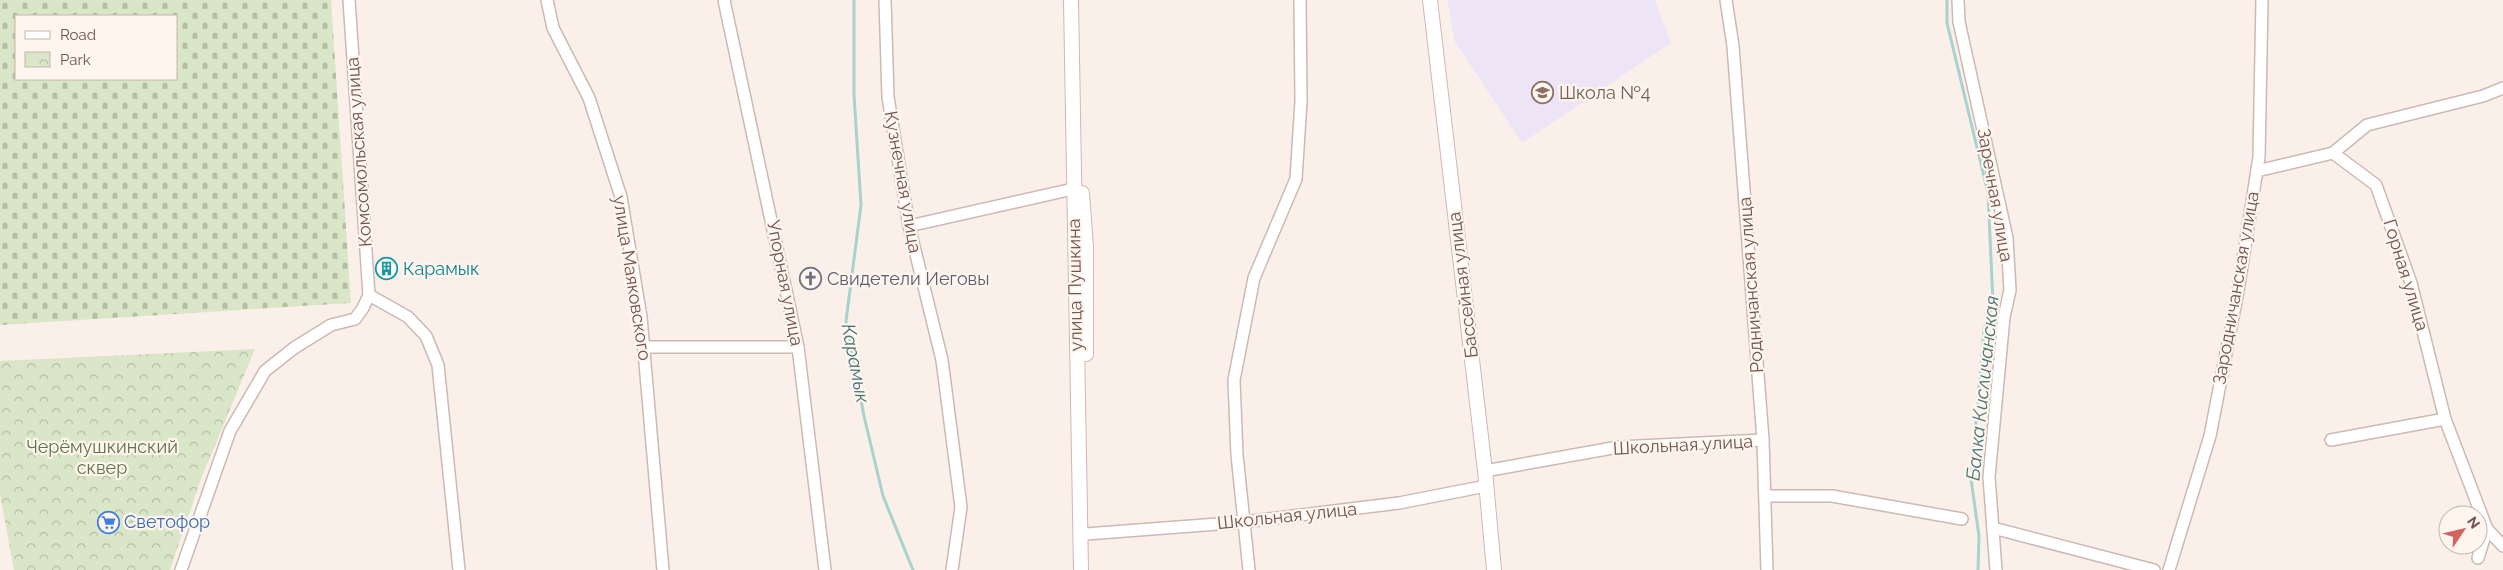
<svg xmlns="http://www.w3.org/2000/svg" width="2503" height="570" viewBox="0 0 2503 570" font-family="Raleway,sans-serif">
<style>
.education{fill:#ede5f6}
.cemetery{fill:url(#cemetery-stones);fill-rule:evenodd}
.park{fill:url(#park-crowns)}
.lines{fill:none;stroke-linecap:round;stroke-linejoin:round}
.stream{stroke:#a7d2d0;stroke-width:3}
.minor-casing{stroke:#cdb9b3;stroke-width:14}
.tertiary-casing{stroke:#cdb9b3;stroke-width:16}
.minor{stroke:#fff;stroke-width:11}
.tertiary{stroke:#fff;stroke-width:14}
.labels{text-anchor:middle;stroke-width:4.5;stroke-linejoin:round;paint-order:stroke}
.education-label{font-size:18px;fill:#785e54;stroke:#fdf5ee;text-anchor:start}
.street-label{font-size:18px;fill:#71554f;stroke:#fdf5ee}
.culture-label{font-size:18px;fill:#0d838f;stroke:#fdf5ee;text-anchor:start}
.worship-label{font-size:18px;fill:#5b616d;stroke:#fdf5ee;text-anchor:start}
.park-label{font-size:18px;fill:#5e7549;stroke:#fdf5ee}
.shop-label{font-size:18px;fill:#366cbe;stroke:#fdf5ee;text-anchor:start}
.water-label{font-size:19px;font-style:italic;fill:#457473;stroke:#fdf5ee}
</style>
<defs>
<pattern id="cemetery-stones" width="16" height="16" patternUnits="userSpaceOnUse" patternTransform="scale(1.25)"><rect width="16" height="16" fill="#dae6c8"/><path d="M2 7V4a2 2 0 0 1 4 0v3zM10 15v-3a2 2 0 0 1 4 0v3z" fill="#b5bda5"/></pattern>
<pattern id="park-crowns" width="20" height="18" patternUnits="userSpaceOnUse" patternTransform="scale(1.25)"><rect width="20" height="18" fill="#dae6c8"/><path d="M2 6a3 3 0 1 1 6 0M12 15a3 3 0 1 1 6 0" fill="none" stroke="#b5bda5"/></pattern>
</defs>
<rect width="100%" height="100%" fill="#faf0e9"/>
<polygon class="education" points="1447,0 1655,0 1671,43 1522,143 1455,42"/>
<path class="cemetery" d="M0 0H331L351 303 0 325ZM16 16H176V79H16Z"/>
<polygon class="park" points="255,349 201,479 170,570 14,570 0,495 0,361"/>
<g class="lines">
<g class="stream">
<polyline points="854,0 854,95 861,205 846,321 864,416 883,496 913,570"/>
<polyline points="1947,0 1947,23 1988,193 1993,303 1984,330 1971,479 1979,536 1978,570"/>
</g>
<defs>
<g id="minor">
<polyline points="349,0 369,295 408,317 426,336 438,365 459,570"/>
<polyline points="547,0 553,28 589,98 621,197 641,317 663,570"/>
<polyline points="724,0 798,347 825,570"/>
<polyline points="885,0 888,97 909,226 942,360 961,507 952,570"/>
<polyline points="1726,0 1733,46 1763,440 1767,570"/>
<polyline points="1958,0 1959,22 2007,238 2010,290 2004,317 1989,477 1996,570"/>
<polyline points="2333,153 2376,185 2411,283 2445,419 2487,529 2503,546"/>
<polyline points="2257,171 2333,153 2367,125 2483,96 2503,88"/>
<polyline points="909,226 1073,189 1082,193"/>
<polyline points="644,347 798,347"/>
<polyline points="2331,440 2445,419"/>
<polyline points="1485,471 1618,447 1763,440"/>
<polyline points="1765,496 1832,496 1962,519"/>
<polyline points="1993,528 2154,570"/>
<polyline points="1086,534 1244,522 1399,503 1486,486"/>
<polyline points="2478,558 2487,529"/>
<polyline points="181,570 230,431 265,371 294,348 331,325 355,319 363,308 369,295"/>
<polyline points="1249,570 1237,455 1234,380 1254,278 1296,179 1301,101 1300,0"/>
<polyline points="2169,570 2210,436 2238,291 2259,157 2262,0"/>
</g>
<g id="tertiary">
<polyline points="1071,0 1081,570"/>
<polyline points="1430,0 1485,471 1494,570"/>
<polyline points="1082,193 1086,247 1086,354"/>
</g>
</defs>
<use href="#minor" class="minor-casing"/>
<use href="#tertiary" class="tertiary-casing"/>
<use href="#minor" class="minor"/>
<use href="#tertiary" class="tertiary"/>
</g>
<defs>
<symbol id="school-ring" viewBox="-11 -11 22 22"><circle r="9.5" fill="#fdf5ee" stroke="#8d6e63" stroke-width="1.5"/><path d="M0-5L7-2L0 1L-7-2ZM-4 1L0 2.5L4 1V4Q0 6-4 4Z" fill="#8d6e63"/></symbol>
<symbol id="building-ring" viewBox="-11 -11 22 22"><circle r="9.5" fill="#fdf5ee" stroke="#0f9aa8" stroke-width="1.5"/><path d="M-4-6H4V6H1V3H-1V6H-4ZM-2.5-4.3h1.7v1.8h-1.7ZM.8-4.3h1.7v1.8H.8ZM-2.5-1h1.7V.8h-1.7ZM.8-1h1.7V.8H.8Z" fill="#0f9aa8"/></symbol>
<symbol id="church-ring" viewBox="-11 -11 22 22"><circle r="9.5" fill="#fdf5ee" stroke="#6b7280" stroke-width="1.5"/><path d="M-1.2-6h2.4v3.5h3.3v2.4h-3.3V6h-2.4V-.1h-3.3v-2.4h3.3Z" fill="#6b7280"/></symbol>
<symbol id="supermarket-ring" viewBox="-11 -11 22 22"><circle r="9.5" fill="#fdf5ee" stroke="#3f7fe0" stroke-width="1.5"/><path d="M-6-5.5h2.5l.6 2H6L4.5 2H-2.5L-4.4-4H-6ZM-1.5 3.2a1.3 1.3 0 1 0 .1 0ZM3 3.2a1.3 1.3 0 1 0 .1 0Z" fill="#3f7fe0"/></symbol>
</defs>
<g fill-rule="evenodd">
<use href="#school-ring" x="1530" y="80" width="25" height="25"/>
<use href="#building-ring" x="374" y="256" width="25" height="25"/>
<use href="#church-ring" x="798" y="266" width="25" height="25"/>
<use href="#supermarket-ring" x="96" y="510" width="25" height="25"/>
</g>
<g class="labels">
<g class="education-label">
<text x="1559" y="99">Школа №4</text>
</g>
<g class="street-label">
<text transform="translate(359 152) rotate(-94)" y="6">Комсомольская улица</text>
<text transform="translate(903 182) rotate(80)" y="6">Кузнечная улица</text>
<text transform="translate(1995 195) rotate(80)" y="6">Заречная улица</text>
<text transform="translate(2406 275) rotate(73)" y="6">Горная улица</text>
<text transform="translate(632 278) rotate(81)" y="6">улица Маяковского</text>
<text transform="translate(785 283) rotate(79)" y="6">Упорная улица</text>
<text transform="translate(1075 285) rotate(-91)" y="6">улица Пушкина</text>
<text transform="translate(1463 285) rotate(-97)" y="6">Бассейная улица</text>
<text transform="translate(1751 285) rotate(-94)" y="6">Родничанская улица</text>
<text transform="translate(2236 288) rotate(-80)" y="6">Зародничанская улица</text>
<text transform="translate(1683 445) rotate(-3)" y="6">Школьная улица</text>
<text transform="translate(1287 516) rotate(-6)" y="6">Школьная улица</text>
</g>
<g class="culture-label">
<text x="403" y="275">Карамык</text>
</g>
<g class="worship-label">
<text x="827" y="285">Свидетели Иеговы</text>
</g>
<g class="park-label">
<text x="102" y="453">Черёмушкинский<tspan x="102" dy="21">сквер</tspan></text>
</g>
<g class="shop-label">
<text x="124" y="528">Светофор</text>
</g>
<g class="water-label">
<text transform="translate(856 363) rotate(79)" y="7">Карамык</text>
<text transform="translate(1982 388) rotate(-84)" y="7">Балка Кисличанская</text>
</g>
</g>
<rect x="15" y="15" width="162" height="65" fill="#fdf5ee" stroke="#c5b5ae"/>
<rect x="25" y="31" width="25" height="8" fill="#ffffff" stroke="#c5b5ae"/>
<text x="60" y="40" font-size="15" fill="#71554f">Road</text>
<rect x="25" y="52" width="25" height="15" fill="url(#park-crowns)" stroke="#c5b5ae"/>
<text x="60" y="65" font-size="15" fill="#71554f">Park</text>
<g transform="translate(2463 530) rotate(55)"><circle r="24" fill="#fdf5ee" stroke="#c5b5ae"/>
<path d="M0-4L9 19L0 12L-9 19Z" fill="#d4625d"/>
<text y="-8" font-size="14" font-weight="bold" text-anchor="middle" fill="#71554f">N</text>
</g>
</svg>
